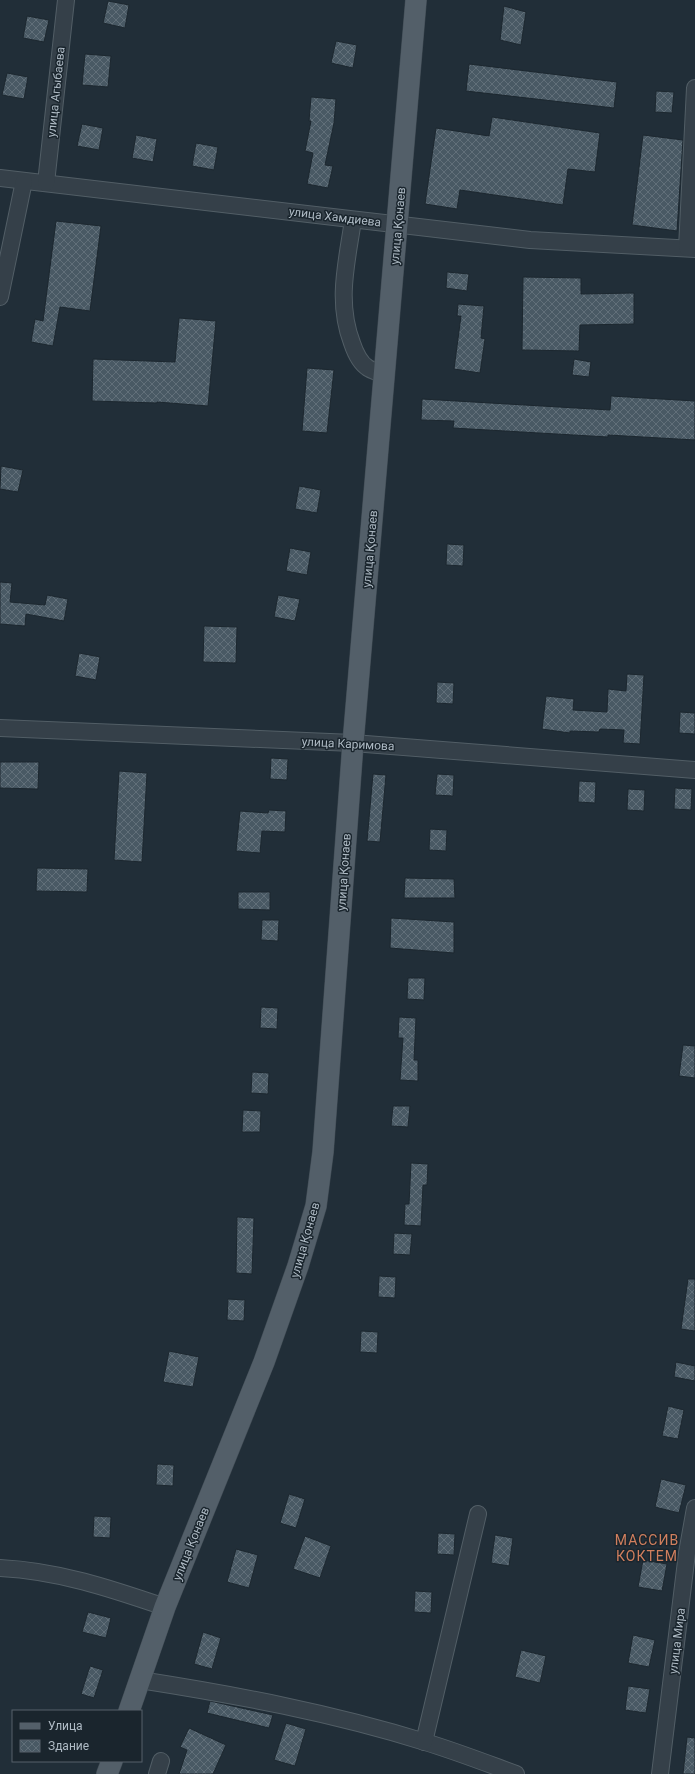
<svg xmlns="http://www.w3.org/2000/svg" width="695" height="1774" viewBox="0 0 695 1774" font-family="Roboto,sans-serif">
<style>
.building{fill:url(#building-cross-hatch);stroke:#1c272f}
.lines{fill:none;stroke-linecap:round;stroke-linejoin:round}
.minor-casing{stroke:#525e66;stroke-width:18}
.major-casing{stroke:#3e4952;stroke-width:22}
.minor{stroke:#354049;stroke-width:16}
.major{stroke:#535f69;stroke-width:21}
.labels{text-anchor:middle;stroke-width:3;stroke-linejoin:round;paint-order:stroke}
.street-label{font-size:12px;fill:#afbbc5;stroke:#1a252d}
.quarter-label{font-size:14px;letter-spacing:1px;fill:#d17f5e;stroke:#1a252d}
</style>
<defs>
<pattern id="building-cross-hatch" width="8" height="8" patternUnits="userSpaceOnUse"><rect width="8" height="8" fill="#495964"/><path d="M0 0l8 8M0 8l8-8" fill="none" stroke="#616f79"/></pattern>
</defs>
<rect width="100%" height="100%" fill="#212e38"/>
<g class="building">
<polygon points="108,1 129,5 125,28 103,23"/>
<polygon points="504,6 526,12 521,45 500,40"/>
<polygon points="27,16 49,20 44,42 23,38"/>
<polygon points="336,41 357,45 353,68 331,63"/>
<polygon points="85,54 111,56 108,87 82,85"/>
<polygon points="469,64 617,82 614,108 466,91"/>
<polygon points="7,73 28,77 24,99 2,95"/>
<polygon points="656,91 674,92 672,113 655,112"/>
<polygon points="311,97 336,99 334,123 325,165 333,166 328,188 307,184 313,153 305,151 311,121 309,121"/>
<polygon points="492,117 600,133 595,172 568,169 563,205 460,190 457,209 425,204 436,128 489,136"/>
<polygon points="82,124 103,128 99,150 77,146"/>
<polygon points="136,135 157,139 153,162 132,158"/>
<polygon points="643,135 683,140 677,231 632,225"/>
<polygon points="196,143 218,147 214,170 192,166"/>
<polygon points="56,221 101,226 90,311 60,307 53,346 31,342 35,319 43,321"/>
<polygon points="447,272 469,274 467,291 446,288"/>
<polygon points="523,277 581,278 581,294 634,293 634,324 580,325 579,351 522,350"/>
<polygon points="458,304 484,306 481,338 485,339 480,373 454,369 461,316 457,316"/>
<polygon points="179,318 216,321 208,406 157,402 157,403 92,401 93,359 175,362"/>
<polygon points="574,359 591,362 589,377 572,375"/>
<polygon points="307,368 334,370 327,433 302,431"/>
<polygon points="611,396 695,401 695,440 608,435 608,437 453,428 454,421 421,420 422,399 610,410"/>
<polygon points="1,466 23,470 18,492 0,489"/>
<polygon points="299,486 321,490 317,513 295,509"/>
<polygon points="447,544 464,545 463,566 446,565"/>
<polygon points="290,548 311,552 307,575 286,571"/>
<polygon points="0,582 12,583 10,602 45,605 47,595 68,599 64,621 26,614 25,626 0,624"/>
<polygon points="278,595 300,599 295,621 274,617"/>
<polygon points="204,626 237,627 236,663 203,662"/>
<polygon points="79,653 100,657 96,680 75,676"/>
<polygon points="627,674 644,675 640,744 623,743 624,730 600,729 599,732 570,731 570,733 542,729 546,696 574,699 573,710 607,712 608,689 626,691"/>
<polygon points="437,682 454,683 453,704 436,703"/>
<polygon points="680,712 695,713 695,734 679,733"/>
<polygon points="271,758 288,759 287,780 270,779"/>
<polygon points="0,762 39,762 38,789 0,788"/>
<polygon points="119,771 147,773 142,862 114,860"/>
<polygon points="373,774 386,775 380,842 367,841"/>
<polygon points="437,774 454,775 453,796 435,795"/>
<polygon points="579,781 596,782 595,803 578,802"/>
<polygon points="675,788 692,789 691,810 674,809"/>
<polygon points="628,789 645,790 644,811 627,810"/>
<polygon points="269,810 286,811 285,832 262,831 260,853 236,851 240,811 268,813"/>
<polygon points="430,829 447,830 446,851 429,850"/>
<polygon points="37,868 88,869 87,892 36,891"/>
<polygon points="405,878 454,879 455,898 404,898"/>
<polygon points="238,892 270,892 270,910 238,909"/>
<polygon points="391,918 454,922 454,953 390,948"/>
<polygon points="262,920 279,920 278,941 261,940"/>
<polygon points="408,978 425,978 424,1000 407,999"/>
<polygon points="261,1007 278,1008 277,1029 260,1028"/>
<polygon points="399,1017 416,1018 414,1060 418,1060 418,1081 400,1080 403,1038 398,1038"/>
<polygon points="683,1045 695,1046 695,1078 679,1076"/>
<polygon points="252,1072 269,1073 268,1094 251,1093"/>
<polygon points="393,1106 410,1106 408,1127 391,1126"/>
<polygon points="243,1110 261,1111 260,1132 242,1132"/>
<polygon points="411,1163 428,1164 427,1185 423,1185 421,1226 404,1225 405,1204 409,1204"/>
<polygon points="237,1217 254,1218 252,1274 236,1273"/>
<polygon points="394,1233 412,1234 410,1255 393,1254"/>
<polygon points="379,1276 396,1277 395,1298 378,1297"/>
<polygon points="688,1279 695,1279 695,1331 681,1329"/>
<polygon points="228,1299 245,1300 244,1321 227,1320"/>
<polygon points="361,1331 378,1332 377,1353 360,1352"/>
<polygon points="169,1351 199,1357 193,1387 163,1382"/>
<polygon points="676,1362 695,1366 695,1381 674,1377"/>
<polygon points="668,1406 684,1410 678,1439 662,1436"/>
<polygon points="157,1464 174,1465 173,1486 156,1485"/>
<polygon points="661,1479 686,1485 679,1513 655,1507"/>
<polygon points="289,1494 305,1499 296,1528 280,1523"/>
<polygon points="94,1516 111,1517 110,1538 93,1537"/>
<polygon points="438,1533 455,1534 454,1555 437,1554"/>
<polygon points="495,1535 513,1538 509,1566 491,1563"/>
<polygon points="305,1536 331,1546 320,1578 293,1569"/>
<polygon points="236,1549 258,1555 249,1588 227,1582"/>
<polygon points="643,1560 667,1564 662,1591 638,1587"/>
<polygon points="415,1591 432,1592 431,1613 414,1612"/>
<polygon points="88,1612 111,1618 106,1638 82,1632"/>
<polygon points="203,1632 221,1638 212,1669 194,1664"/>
<polygon points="633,1635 655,1640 649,1667 628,1663"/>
<polygon points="521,1650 546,1656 540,1683 515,1677"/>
<polygon points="90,1666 103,1670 94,1698 81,1694"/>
<polygon points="628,1686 650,1689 646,1713 625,1710"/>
<polygon points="210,1701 273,1715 269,1728 207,1713"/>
<polygon points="286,1723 306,1729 295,1766 274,1760"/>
<polygon points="189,1728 226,1745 213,1774 179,1774 187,1750 180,1747"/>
<polygon points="687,1737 695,1738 695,1774 683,1774"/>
</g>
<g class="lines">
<defs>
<g id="minor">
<polyline points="0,178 530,240 695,249"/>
<polyline points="46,183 66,0"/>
<path d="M353 220C347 262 336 301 352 343 355 352 360 363 368 368 373 371 380 373 385 376"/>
<polyline points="687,248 695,88"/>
<polyline points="0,297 24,181"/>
<polyline points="0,728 353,743 695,770"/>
<path d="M0 1568C59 1571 109 1588 165 1607"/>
<path d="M140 1680C236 1695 332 1713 425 1742 455 1751 486 1763 516 1774"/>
<polyline points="424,1742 478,1514"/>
<polyline points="157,1774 161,1761"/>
<polyline points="660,1774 687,1553 695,1508"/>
</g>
<g id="major">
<polyline points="129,1711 165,1607 264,1362 298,1266 316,1206 323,1152 353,743 416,0"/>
<polyline points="107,1774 112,1761"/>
</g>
</defs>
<use href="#minor" class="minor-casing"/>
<use href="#major" class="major-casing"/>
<use href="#minor" class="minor"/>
<use href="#major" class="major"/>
</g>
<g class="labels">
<g class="street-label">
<text transform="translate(56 92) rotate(-84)" y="4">улица Агыбаева</text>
<text transform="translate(335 217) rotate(7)" y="4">улица Хамдиева</text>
<text transform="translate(398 226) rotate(-85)" y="4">улица Қонаев</text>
<text transform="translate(370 549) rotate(-85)" y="4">улица Қонаев</text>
<text transform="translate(348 744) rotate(3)" y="4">улица Каримова</text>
<text transform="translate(344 872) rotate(-86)" y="4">улица Қонаев</text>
<text transform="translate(305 1240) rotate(-74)" y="4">улица Қонаев</text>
<text transform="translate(191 1544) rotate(-68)" y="4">улица Қонаев</text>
<text transform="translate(677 1641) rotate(-83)" y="4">улица Мира</text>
</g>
<g class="quarter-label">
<text x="647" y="1545">МАССИВ<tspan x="647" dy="16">КОКТЕМ</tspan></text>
</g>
</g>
<rect x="12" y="1710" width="130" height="52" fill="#1a252d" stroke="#56616a"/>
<rect x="20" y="1723" width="20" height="6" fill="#535f69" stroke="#56616a"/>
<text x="48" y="1730" font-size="12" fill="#afbbc5">Улица</text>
<rect x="20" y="1740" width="20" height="12" fill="url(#building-cross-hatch)" stroke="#56616a"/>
<text x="48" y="1750" font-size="12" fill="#afbbc5">Здание</text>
</svg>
